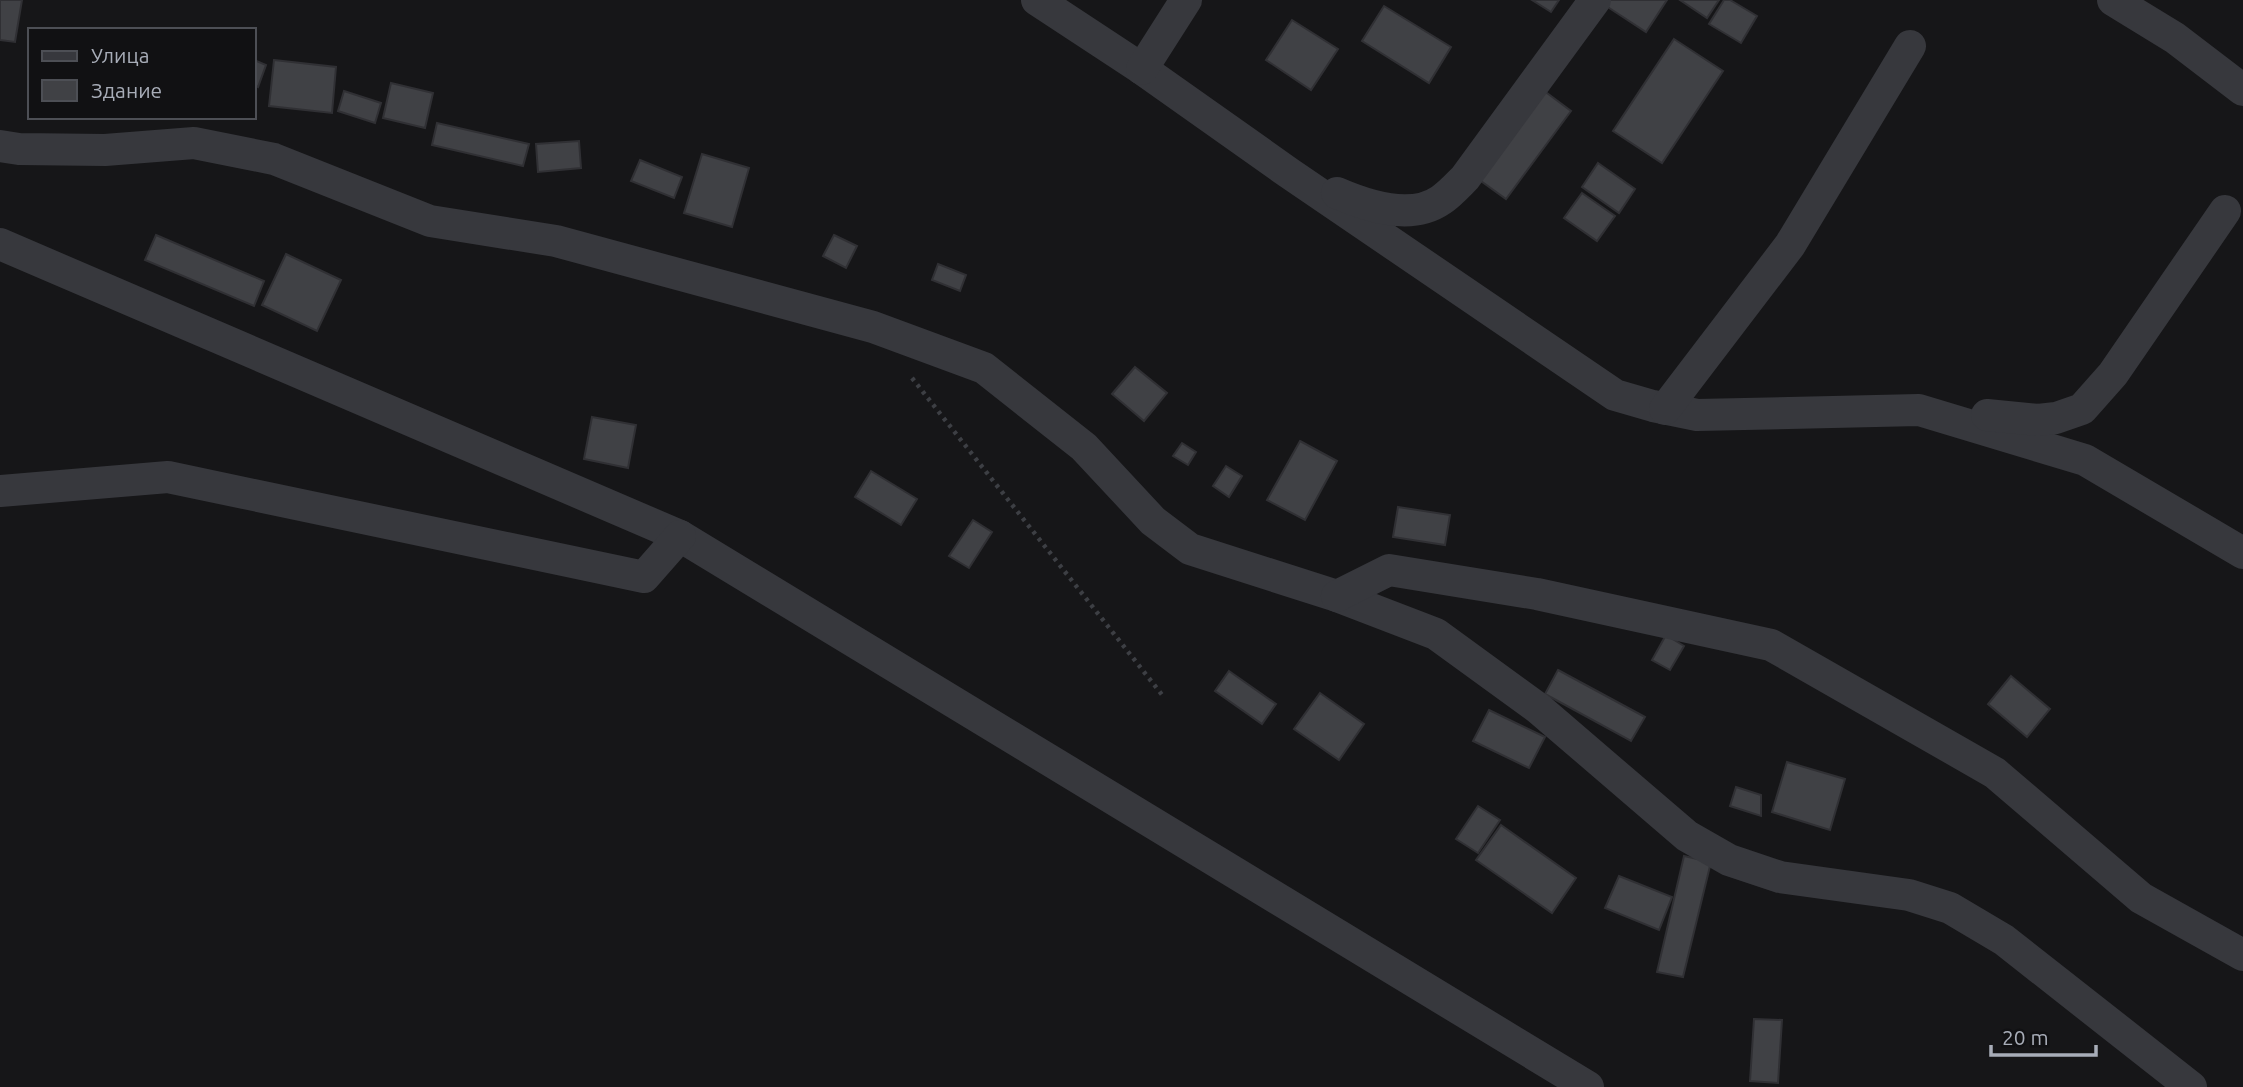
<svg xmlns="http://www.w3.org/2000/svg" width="2243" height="1087" viewBox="0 0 2243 1087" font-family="Ubuntu,sans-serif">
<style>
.building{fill:#404145;stroke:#303034;stroke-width:2}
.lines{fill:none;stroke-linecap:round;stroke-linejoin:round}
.path{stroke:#3d3f44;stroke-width:4.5;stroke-dasharray:3.5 5;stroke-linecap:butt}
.minor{stroke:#37383d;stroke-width:32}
</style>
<rect width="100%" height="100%" fill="#161618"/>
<g class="building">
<polygon points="0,0 22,0 15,42 0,40"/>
<polygon points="1532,0 1559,0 1551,12"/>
<polygon points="1601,0 1667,0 1646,32 1600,2"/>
<polygon points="1680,0 1719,0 1707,18"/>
<polygon points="1724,0 1730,0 1757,16 1741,43 1709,24"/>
<polygon points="1384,6 1451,47 1429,83 1362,41"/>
<polygon points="1292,20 1338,49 1311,90 1266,60"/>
<polygon points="1674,39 1723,71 1662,163 1613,131"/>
<polygon points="254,60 266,65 258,87 254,85"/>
<polygon points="274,60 336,67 332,113 269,106"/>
<polygon points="391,83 433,93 425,128 383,118"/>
<polygon points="1539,87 1571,111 1506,199 1474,176"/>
<polygon points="344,91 381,103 375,123 338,111"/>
<polygon points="437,123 529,144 523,166 432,145"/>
<polygon points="579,141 581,168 538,172 536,144"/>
<polygon points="702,154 749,168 732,227 684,213"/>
<polygon points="640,160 682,177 674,198 631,181"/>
<polygon points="1598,163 1635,189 1619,213 1582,187"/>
<polygon points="1582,193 1615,216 1597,241 1564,218"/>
<polygon points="156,235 264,281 254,306 145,260"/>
<polygon points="834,235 857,246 846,268 823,256"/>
<polygon points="286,254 341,280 317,331 262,305"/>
<polygon points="938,264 966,275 960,291 932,280"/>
<polygon points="1135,367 1167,393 1144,421 1112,394"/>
<polygon points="592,417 636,425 628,468 584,459"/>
<polygon points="1300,441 1337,461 1305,520 1267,500"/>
<polygon points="1182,443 1196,452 1188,465 1173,456"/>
<polygon points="1226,466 1242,476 1229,497 1213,486"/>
<polygon points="871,471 917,499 901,525 855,497"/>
<polygon points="1398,507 1450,515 1445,545 1393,537"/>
<polygon points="973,520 992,532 969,568 949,556"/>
<polygon points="1666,635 1684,646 1670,670 1652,660"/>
<polygon points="1558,670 1645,717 1631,741 1545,694"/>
<polygon points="1229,671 1276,704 1262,724 1215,691"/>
<polygon points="2011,676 2050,709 2027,737 1988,704"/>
<polygon points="1320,693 1364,724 1339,760 1294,729"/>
<polygon points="1489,710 1545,737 1529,768 1473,741"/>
<polygon points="1787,762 1845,779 1830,830 1772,812"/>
<polygon points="1736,787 1761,795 1761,816 1730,806"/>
<polygon points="1478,806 1500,820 1478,853 1456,839"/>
<polygon points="1501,825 1576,878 1552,913 1476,860"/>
<polygon points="1684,856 1711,862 1683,977 1657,972"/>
<polygon points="1619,876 1672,897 1659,930 1605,908"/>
<polygon points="1754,1019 1782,1020 1778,1083 1750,1081"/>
</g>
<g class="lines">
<polyline class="path" points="912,378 1163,696"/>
<g class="minor">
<polyline points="1037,0 1142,69 1289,173 1615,395 1653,406 1697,415 1919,410 2085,460 2243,553"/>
<polyline points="2113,0 2175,38 2243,90"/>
<polyline points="1142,69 1186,0"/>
<polyline points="0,146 19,149 105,150 194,143 274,159 430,221 556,241 873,327 984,368 1084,447 1153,521 1190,549 1337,596 1436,634 1539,709 1687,836 1729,860 1780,877 1909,895 1950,908 2004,940 2191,1087"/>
<path d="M1337 193C1367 206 1411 221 1441 200 1450 194 1458 185 1465 178L1595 0"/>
<polyline points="0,244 680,536 1588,1087"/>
<polyline points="1665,409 1790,245 1910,46"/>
<polyline points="1987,415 2038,420 2056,418 2082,409 2113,374 2225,211"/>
<polyline points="0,491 168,477 644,577 680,536"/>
<polyline points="1337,596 1389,570 1537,594 1771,645 1995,773 2141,898 2243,955"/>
</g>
</g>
<rect x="28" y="28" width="228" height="91" fill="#111113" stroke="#4d4f55" stroke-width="2"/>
<rect x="42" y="51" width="35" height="10" fill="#37383d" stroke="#4d4f55" stroke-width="2"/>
<text x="91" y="63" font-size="21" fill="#a8adb8">Улица</text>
<rect x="42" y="80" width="35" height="21" fill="#404145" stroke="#4d4f55" stroke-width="2"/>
<text x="91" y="98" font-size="21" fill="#a8adb8">Здание</text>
<path d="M1991 1045v10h105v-10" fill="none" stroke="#a8adb8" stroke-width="3.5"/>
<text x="2002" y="1045" font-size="21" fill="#a8adb8" stroke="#111113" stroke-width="5" paint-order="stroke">20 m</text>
</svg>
